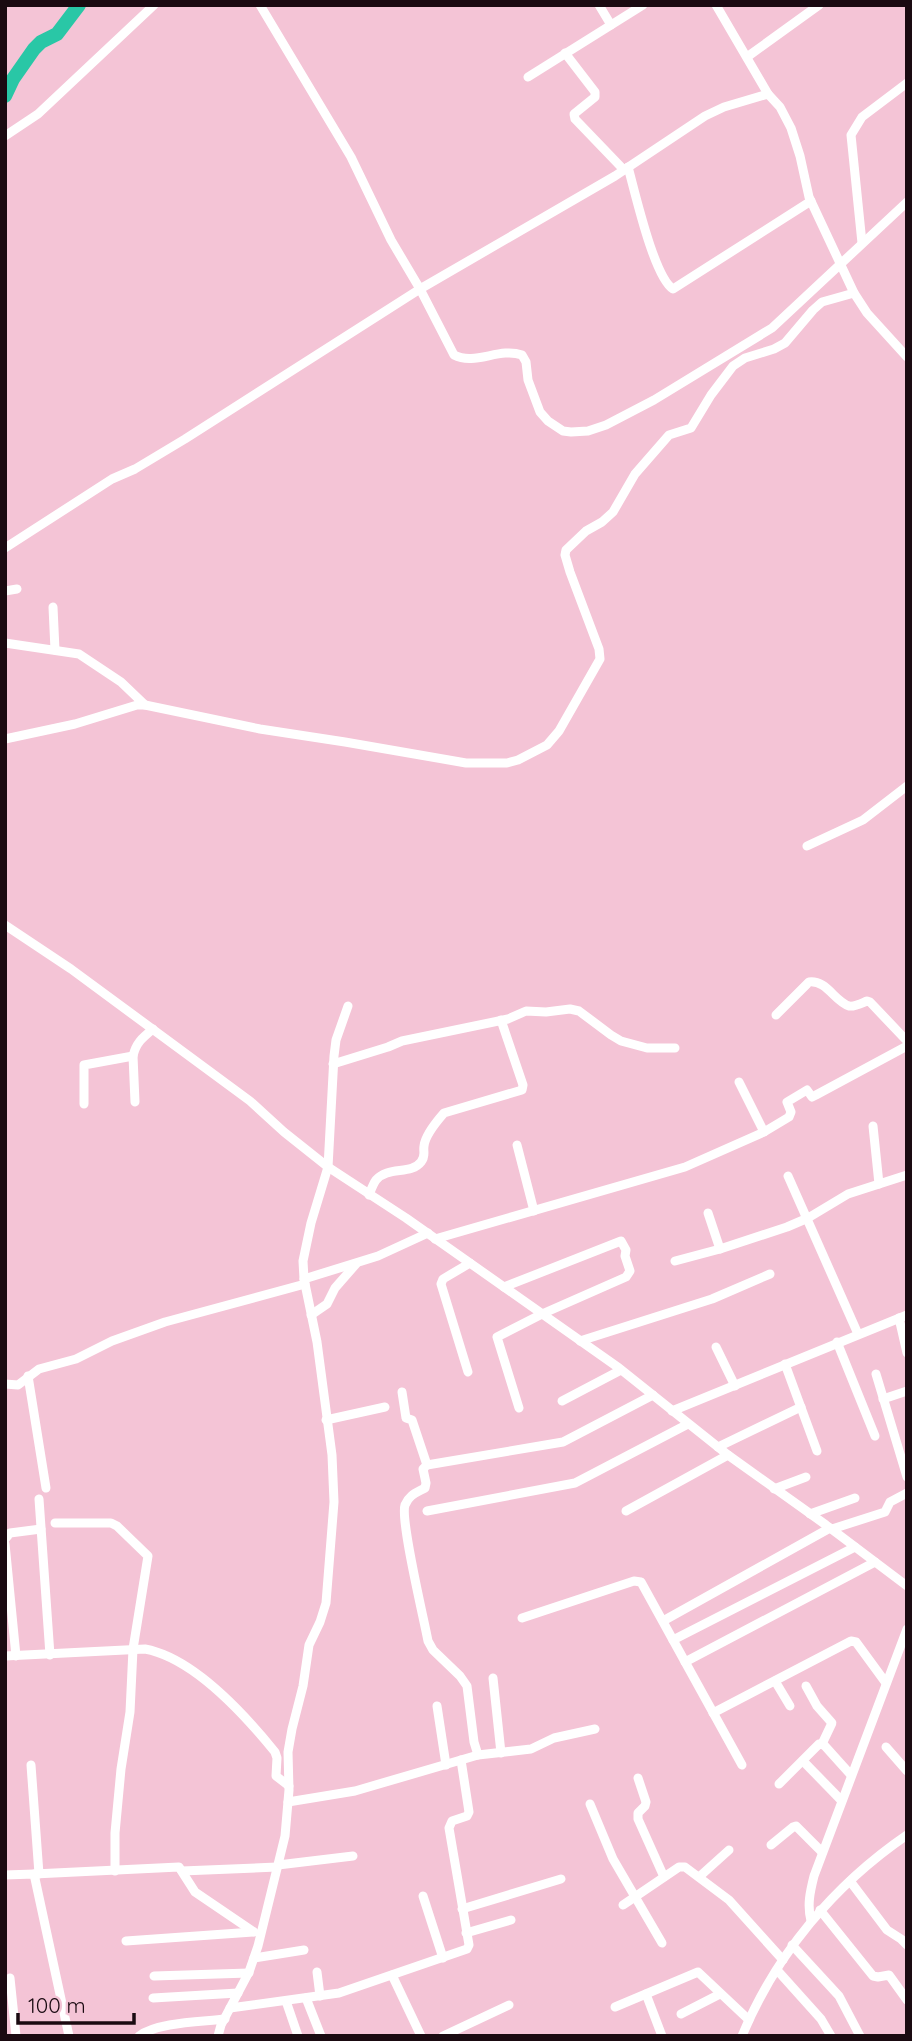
<svg xmlns="http://www.w3.org/2000/svg" width="912" height="2041" viewBox="0 0 912 2041" font-family="Quicksand,sans-serif">
<style>
.lines{fill:none;stroke-linecap:round;stroke-linejoin:round}
.river{stroke:#29c7a6;stroke-width:14}
.minor{stroke:#fff;stroke-width:9}
</style>
<rect width="100%" height="100%" fill="#f4c4d6"/>
<g class="lines">
<polyline class="river" points="5,96 13,79 34,49 41,42 57,34 79,5"/>
<g class="minor">
<polyline points="260,5 351,157 391,240 420,289 615,176 705,116 724,107 768,94 780,107 791,128 800,156 809,197 854,293 867,313 907,357"/>
<polyline points="599,5 611,25"/>
<polyline points="716,5 768,94"/>
<polyline points="565,53 595,92 595,97 574,114 575,119 624,170"/>
<polyline points="747,57 819,5"/>
<polyline points="528,77 643,5"/>
<polyline points="5,136 38,114 154,5"/>
<path d="M628 167C635 192 654 277 673 289L811 201"/>
<polyline points="862,243 851,135 862,117 907,83"/>
<path d="M5 548 112 479 135 469 185 439 420 289 454 355C475 366 499 347 522 355L526 362 528 380 540 412 548 421 563 431 571 432 588 431 606 425 654 400 772 328 907 202"/>
<polyline points="5,591 17,589"/>
<polyline points="53,607 55,650"/>
<polyline points="5,643 79,654 121,682 145,705"/>
<polyline points="5,739 75,724 137,705 145,705 260,729 345,742 466,763 507,763 518,760 547,745 559,731 600,659 599,649 570,572 565,555 566,550 586,531 602,522 613,512 635,474 669,435 691,428 711,395 733,366 745,358 774,349 785,343 813,310 822,302 854,293"/>
<polyline points="807,846 863,820 907,786"/>
<polyline points="5,925 71,969 250,1101 284,1132 328,1167 406,1218 619,1368 728,1455 826,1525 907,1586"/>
<path d="M776 1015 809 982C827 980 834 1001 849 1006 855 1007 862 1003 867 1001L870 1002 907 1041"/>
<polyline points="333,1064 388,1047 402,1041 508,1019 526,1011 546,1012 570,1009 579,1011 611,1035 621,1041 647,1048 675,1048"/>
<polyline points="739,1082 764,1132"/>
<path d="M135 1102 133 1056C136 1043 142 1038 153 1029"/>
<polyline points="84,1104 84,1065 133,1056"/>
<polyline points="873,1126 879,1184"/>
<polyline points="517,1145 534,1211"/>
<polyline points="788,1176 858,1334"/>
<path d="M369 1195C371 1190 373 1184 376 1180 388 1166 411 1175 421 1162 426 1156 423 1152 424 1146 425 1136 437 1121 444 1113L522 1090 523 1085 501 1020"/>
<polyline points="708,1213 720,1249"/>
<polyline points="435,1239 685,1167 764,1132 789,1117 791,1112 787,1102 807,1090 812,1097 816,1095 907,1046"/>
<polyline points="675,1261 720,1249 787,1227 808,1218 848,1194 907,1175"/>
<polyline points="304,1279 378,1256 428,1233"/>
<polyline points="504,1287 621,1241 626,1250 625,1256 630,1271 626,1277 542,1314 497,1337 519,1408"/>
<polyline points="311,1315 327,1304 335,1288 356,1264"/>
<polyline points="899,1318 907,1353"/>
<polyline points="580,1341 712,1299 770,1274"/>
<polyline points="837,1342 875,1436"/>
<polyline points="716,1347 735,1386"/>
<polyline points="785,1364 817,1451"/>
<polyline points="468,1372 441,1284 443,1279 470,1263"/>
<polyline points="876,1374 907,1477"/>
<polyline points="28,1376 46,1488"/>
<polyline points="5,1384 18,1385 39,1369 76,1359 112,1341 165,1322 305,1284"/>
<polyline points="402,1392 406,1418 412,1420 427,1465"/>
<polyline points="883,1399 907,1391"/>
<polyline points="562,1401 621,1370"/>
<polyline points="672,1411 907,1315"/>
<polyline points="326,1420 385,1407"/>
<polyline points="718,1447 801,1407"/>
<polyline points="774,1489 806,1477"/>
<polyline points="39,1499 50,1655"/>
<polyline points="427,1511 575,1483 688,1424"/>
<polyline points="626,1511 728,1455"/>
<polyline points="810,1514 855,1498"/>
<polyline points="55,1523 111,1523 117,1526 148,1556 133,1649 130,1712 121,1769 115,1833 115,1871"/>
<polyline points="832,1529 885,1512 890,1502 907,1493"/>
<polyline points="5,1539 10,1533 41,1529"/>
<polyline points="5,1544 16,1656"/>
<polyline points="522,1618 634,1581 641,1582 742,1765"/>
<polyline points="663,1621 830,1528"/>
<polyline points="673,1640 855,1547"/>
<path d="M5 1656 145 1649C194 1658 245 1715 275 1752L277 1758 276 1776 289 1786"/>
<polyline points="685,1662 875,1562"/>
<polyline points="493,1678 501,1753"/>
<polyline points="775,1681 790,1706"/>
<polyline points="806,1686 817,1706 832,1723 822,1744"/>
<polyline points="437,1706 446,1765"/>
<polyline points="713,1713 851,1641 856,1642 886,1683"/>
<polyline points="886,1747 907,1771"/>
<path d="M478 1755 474 1742 467 1686 460 1676 433 1650 428 1641C424 1619 400 1520 405 1505 409 1495 416 1493 425 1488L426 1483 423 1469 427 1465 563 1442 653 1395"/>
<polyline points="803,1761 841,1800"/>
<polyline points="31,1765 39,1874"/>
<polyline points="638,1778 646,1802 645,1806 638,1813 638,1819 664,1877"/>
<polyline points="779,1784 819,1744 824,1745 851,1775"/>
<polyline points="288,1802 355,1791 478,1755 531,1749 554,1738 595,1729"/>
<polyline points="590,1804 613,1859 662,1943"/>
<polyline points="771,1845 793,1827 796,1826 822,1852"/>
<polyline points="278,1865 353,1856"/>
<polyline points="182,1871 277,1867"/>
<polyline points="34,1874 179,1867 195,1892 254,1932"/>
<polyline points="5,1875 34,1874 69,2036"/>
<polyline points="699,1877 729,1850"/>
<polyline points="850,1881 887,1930 901,1939 907,1945"/>
<polyline points="423,1896 443,1958"/>
<polyline points="623,1905 679,1867 685,1867 729,1900 783,1960"/>
<polyline points="462,1909 561,1879"/>
<polyline points="820,1910 873,1976 878,1977 889,1975 907,2000"/>
<path d="M811 1921C807 1905 810 1892 814 1876L907 1629"/>
<polyline points="466,1933 511,1920"/>
<polyline points="126,1941 253,1932"/>
<polyline points="792,1945 839,1996 860,2036"/>
<polyline points="254,1958 304,1950"/>
<polyline points="777,1970 821,2019 831,2036"/>
<polyline points="317,1972 320,1996"/>
<polyline points="392,1975 421,2036"/>
<polyline points="154,1976 249,1973"/>
<polyline points="10,1978 16,2036"/>
<polyline points="646,1994 662,2036"/>
<polyline points="153,1998 238,1993"/>
<polyline points="306,1998 321,2036"/>
<polyline points="286,2001 298,2036"/>
<polyline points="615,2007 698,1972 749,2020"/>
<polyline points="230,2008 339,1993 467,1949 469,1945 449,1828 452,1821 467,1816 469,1812 461,1760"/>
<polyline points="681,2014 720,1994"/>
<path d="M139 2036C158 2022 201 2022 225 2019"/>
<polyline points="218,2036 221,2025 249,1972 258,1946 285,1836 289,1790 288,1752 292,1729 303,1686 309,1645 320,1622 326,1603 334,1502 332,1455 317,1342 304,1279 303,1261 311,1223 328,1167 334,1056 336,1040 348,1006"/>
<polyline points="443,2036 509,2005"/>
<path d="M742 2036C776 1954 834 1885 907 1835"/>
</g>
</g>
<rect width="912" height="2041" fill="none" stroke="#1a0a11" stroke-width="14"/>
<path d="M18 2013v10h116v-10" fill="none" stroke="#1a0a11" stroke-width="3.5"/>
<text x="28" y="2013" font-size="21" fill="#1a0a11" stroke="#f4c4d6" stroke-width="5" paint-order="stroke">100 m</text>
</svg>
